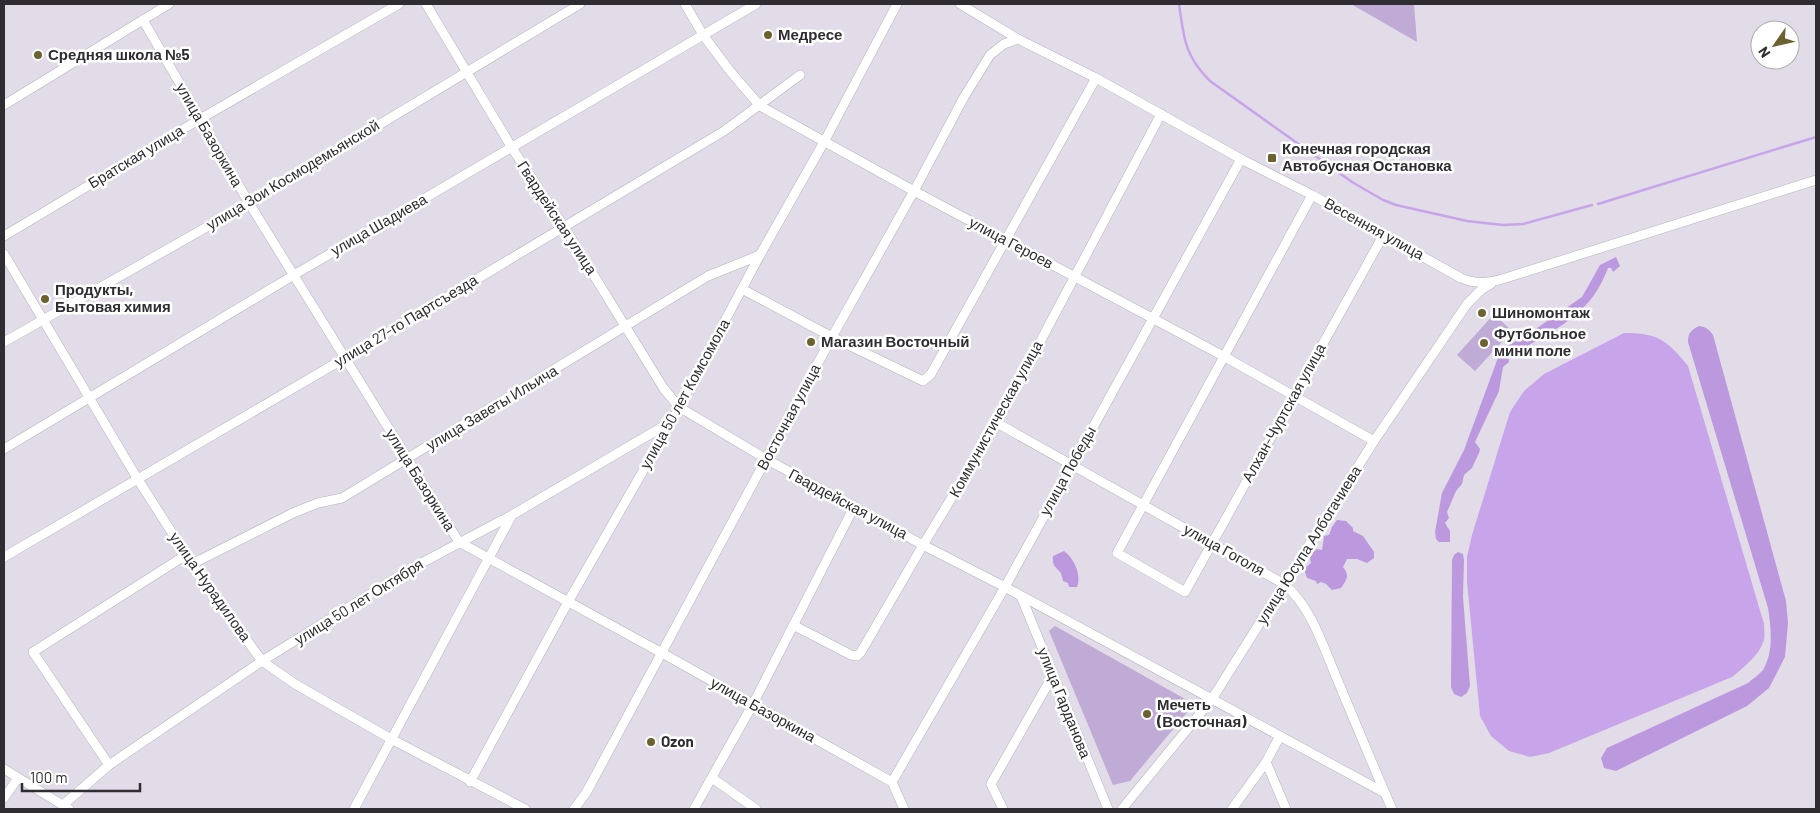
<svg xmlns="http://www.w3.org/2000/svg" width="1820" height="813" viewBox="0 0 1820 813" font-family="Barlow,sans-serif">
<style>
.green{fill:#c0aad6}
.forest{fill:#bc98df}
.water{fill:#c8a4eb}
.lines{fill:none;stroke-linecap:round;stroke-linejoin:round}
.stream{stroke:#c8a4eb;stroke-width:2.5}
.minor-casing{stroke:#b7b2bc;stroke-width:10}
.minor{stroke:#fff;stroke-width:9}
.poi-dot{fill:#6c622f;stroke:#fff;stroke-width:2}
.labels{text-anchor:middle;stroke-width:5;stroke-linejoin:round;paint-order:stroke}
.poi-label{font-size:15px;font-weight:bold;fill:#2f2d31;stroke:#fff;text-anchor:start}
.street-label{font-size:15px;fill:#2f2d31;stroke:#fff}
</style>
<rect width="100%" height="100%" fill="#e1dce7"/>
<g class="green">
<polygon points="1351,4 1414,4 1417,42"/>
<polygon points="1494,314 1512,331 1475,371 1457,355"/>
<polygon points="1055,626 1194,704 1130,781 1113,785 1049,631"/>
</g>
<g class="forest">
<path d="M1616 257 1620 266 1613 272 1611 268H1608C1595 303 1574 319 1543 337 1534 343 1524 346 1517 354L1508 355 1509 362 1503 367 1499 391 1475 442 1480 449 1479 453 1472 468 1464 475 1462 484 1456 491 1447 512 1449 518 1445 523 1450 531V542H1439L1436 539 1435 532 1442 493 1464 450 1499 355 1506 352 1507 346 1527 335 1582 297 1600 265Z"/>
<path d="M1699 326C1706 327 1709 329 1713 335L1786 601 1788 623 1785 657 1769 688 1747 706 1616 771 1604 768 1601 758 1607 748 1748 683C1752 679 1759 675 1763 670 1774 652 1771 628 1768 608L1688 342C1688 333 1691 330 1699 326Z"/>
<path d="M1337 520 1346 521 1353 528V531L1363 536 1374 552V558L1367 563 1357 559H1347L1343 567C1350 576 1347 579 1341 588L1332 590 1326 584 1321 582 1317 584 1316 581 1307 578 1304 569 1311 563 1310 558 1313 552 1317 549 1322 550 1324 536 1329 535 1332 527Z"/>
<path d="M1064 551C1074 558 1082 576 1077 587H1069L1068 583 1063 581 1061 573C1055 566 1052 566 1053 556Z"/>
<polygon points="1458,552 1463,554 1464,560 1463,597 1470,686 1467,693 1461,697 1454,694 1451,687 1452,560 1454,555"/>
</g>
<path class="water" d="M1624 333C1658 333 1667 340 1688 366L1764 624C1764 629 1765 635 1764 640 1759 656 1744 667 1732 677L1549 753 1530 757 1509 751 1491 736 1480 716 1467 582V557L1472 535 1510 412 1524 391 1544 374Z"/>
<g class="lines">
<g class="stream">
<path d="M1179 4C1184 38 1184 55 1210 81L1352 182 1383 200 1396 205 1467 221 1503 225 1523 224 1592 205"/>
<polyline points="1598,204 1816,137"/>
</g>
<defs>
<g id="minor">
<polyline points="426,4 512,148 564,227 664,389 679,407 766,459 923,545 1005,587 1385,793"/>
<polyline points="685,4 703,35 730,71 760,106 914,191 1225,357 1374,441"/>
<path d="M960 4 1018 39 1096 78 1241 159 1312 195 1461 278C1479 286 1494 282 1512 276L1816 180"/>
<polyline points="143,20 249,203 459,542 662,653 892,782 904,809"/>
<polyline points="4,105 169,4"/>
<polyline points="1312,195 1117,553 1185,592 1384,234"/>
<polyline points="4,236 200,119 399,4"/>
<polyline points="4,254 137,478 192,564 262,661 295,684 393,740 525,809"/>
<polyline points="742,289 832,337 923,381 931,374 1096,78"/>
<polyline points="4,342 249,203 580,4"/>
<path d="M997 423 1284 584C1313 608 1325 652 1340 686 1357 727 1374 768 1392 809"/>
<polyline points="4,449 294,275 756,4"/>
<polyline points="4,557 345,358 724,131 800,75"/>
<polyline points="192,564 293,513 318,503 342,498 708,276 760,255"/>
<polyline points="1021,596 1108,809"/>
<polyline points="793,625 851,655 857,656 861,652 923,545 997,423 1161,114"/>
<polyline points="1266,762 1286,809"/>
<polyline points="109,765 33,652 186,555"/>
<polyline points="4,769 69,809"/>
<polyline points="712,778 756,809"/>
<polyline points="470,782 568,602 671,422 760,255 824,142 897,4"/>
<polyline points="892,782 1005,587 1241,159"/>
<polyline points="4,798 18,778"/>
<polyline points="63,805 109,765 262,661 414,567 512,515 669,423"/>
<polyline points="354,809 512,515"/>
<polyline points="574,809 586,793 832,337 914,191 964,97 990,55 1004,44 1018,39"/>
<polyline points="694,809 753,704 854,507"/>
<polyline points="1003,809 991,784 1053,675"/>
<polyline points="1122,809 1212,699 1374,441 1467,304 1481,290 1491,284"/>
<polyline points="1232,809 1266,762 1280,736"/>
</g>
</defs>
<use href="#minor" class="minor-casing"/>
<use href="#minor" class="minor"/>
</g>
<g class="poi-dot">
<circle cx="768" cy="35" r="5"/>
<circle cx="38" cy="55" r="5"/>
<rect x="1267" y="153" width="10" height="10" rx="2.5"/>
<circle cx="45" cy="299" r="5"/>
<circle cx="1482" cy="313" r="5"/>
<circle cx="811" cy="342" r="5"/>
<circle cx="1484" cy="343" r="5"/>
<circle cx="1147" cy="714" r="5"/>
<circle cx="651" cy="742" r="5"/>
</g>
<g class="labels">
<g class="poi-label">
<text x="778" y="40">Медресе</text>
<text x="48" y="60">Средняя школа №5</text>
<text x="1282" y="154">Конечная городская<tspan x="1282" dy="17">Автобусная Остановка</tspan></text>
<text x="55" y="295">Продукты,<tspan x="55" dy="17">Бытовая химия</tspan></text>
<text x="1492" y="318">Шиномонтаж</text>
<text x="1494" y="339">Футбольное<tspan x="1494" dy="17">мини поле</tspan></text>
<text x="821" y="347">Магазин Восточный</text>
<text x="1157" y="710">Мечеть<tspan x="1157" dy="17">(Восточная)</tspan></text>
<text x="661" y="747">Ozon</text>
</g>
<g class="street-label">
<text transform="translate(209 135) rotate(60)" y="5">улица Базоркина</text>
<text transform="translate(136 157) rotate(-31)" y="5">Братская улица</text>
<text transform="translate(293 175) rotate(-31)" y="5">улица Зои Космодемьянской</text>
<text transform="translate(557 218) rotate(57)" y="5">Гвардейская улица</text>
<text transform="translate(379 225) rotate(-30)" y="5">улица Шадиева</text>
<text transform="translate(1374 229) rotate(29)" y="5">Весенняя улица</text>
<text transform="translate(1011 243) rotate(28)" y="5">улица Героев</text>
<text transform="translate(406 321) rotate(-31)" y="5">улица 27-го Партсъезда</text>
<text transform="translate(685 394) rotate(-61)" y="5">улица 50 лет Комсомола</text>
<text transform="translate(492 408) rotate(-31)" y="5">улица Заветы Ильича</text>
<text transform="translate(1284 413) rotate(-61)" y="5">Алхан-Чуртская улица</text>
<text transform="translate(789 417) rotate(-62)" y="5">Восточная улица</text>
<text transform="translate(996 419) rotate(-61)" y="5">Коммунистическая улица</text>
<text transform="translate(1068 471) rotate(-61)" y="5">улица Победы</text>
<text transform="translate(420 480) rotate(58)" y="5">улица Базоркина</text>
<text transform="translate(848 504) rotate(28)" y="5">Гвардейская улица</text>
<text transform="translate(1309 545) rotate(-58)" y="5">улица Юсупа Албогачиева</text>
<text transform="translate(1224 550) rotate(29)" y="5">улица Гоголя</text>
<text transform="translate(210 587) rotate(55)" y="5">улица Нурадилова</text>
<text transform="translate(359 602) rotate(-32)" y="5">улица 50 лет Октября</text>
<text transform="translate(1064 703) rotate(68)" y="5">улица Гарданова</text>
<text transform="translate(763 710) rotate(29)" y="5">улица Базоркина</text>
</g>
</g>
<rect width="1820" height="813" fill="none" stroke="#2f2d31" stroke-width="10"/>
<g transform="translate(1775 45) rotate(236)"><circle r="24" fill="#ffffff" stroke="#acabad"/>
<path d="M0-4L9 19L0 12L-9 19Z" fill="#6c622f"/>
<text y="-8" font-size="14" font-weight="bold" text-anchor="middle" fill="#2f2d31">N</text>
</g>
<path d="M22 783v8h118v-8" fill="none" stroke="#2f2d31" stroke-width="2.5"/>
<text x="30" y="783" font-size="15" fill="#2f2d31" stroke="#ffffff" stroke-width="4" paint-order="stroke">100 m</text>
</svg>
